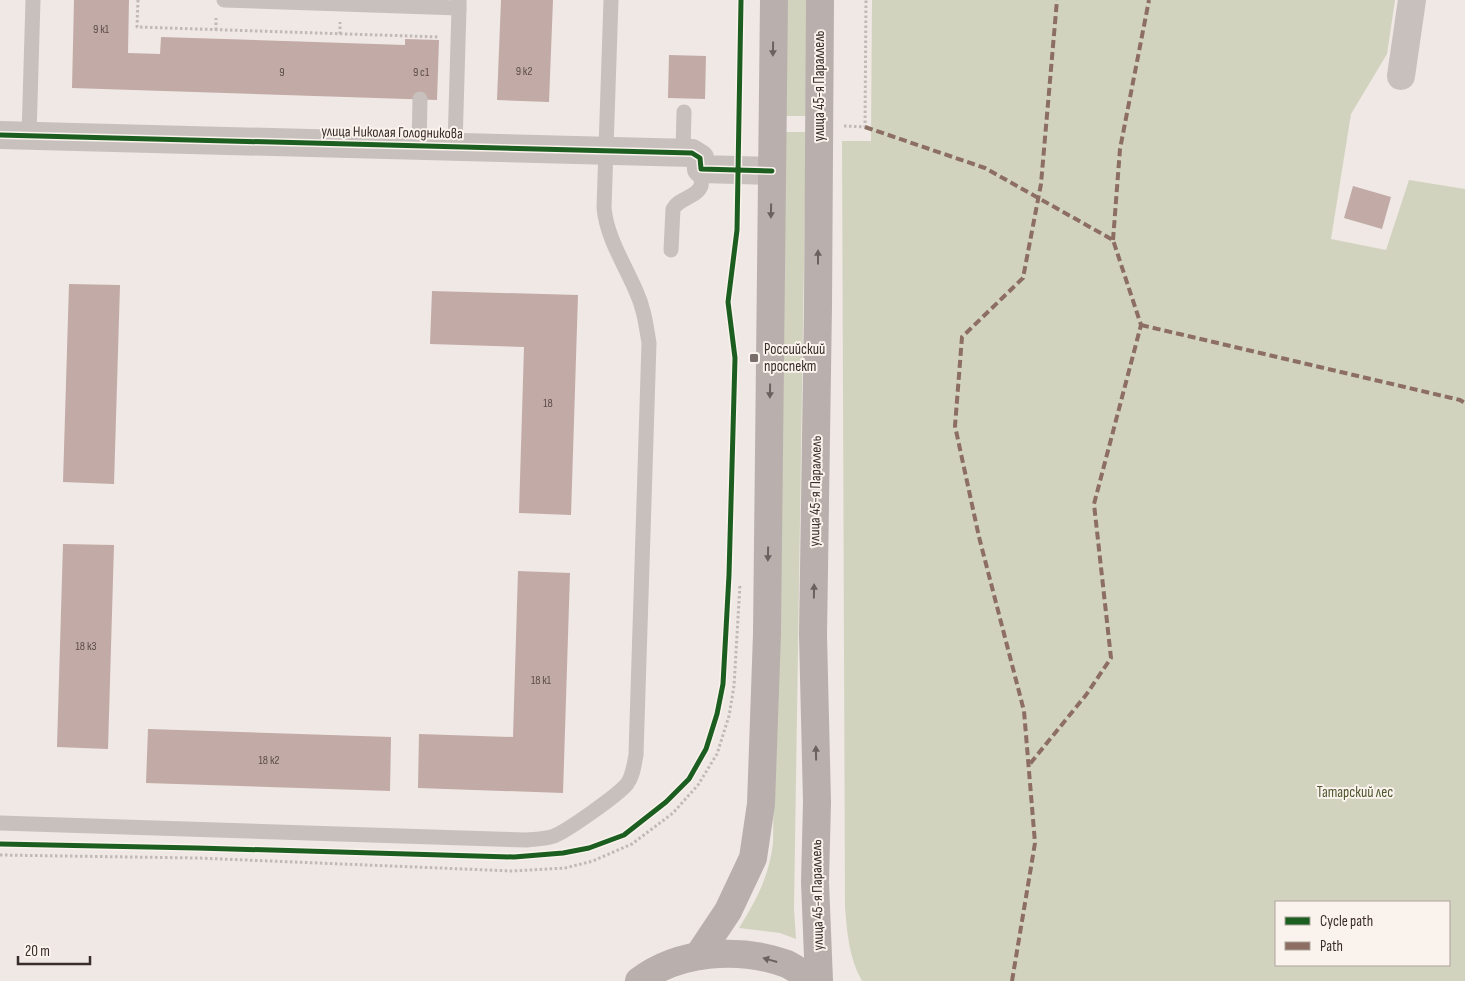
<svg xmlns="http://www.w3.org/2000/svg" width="1465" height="981" viewBox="0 0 1465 981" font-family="'Sofia Sans Condensed',sans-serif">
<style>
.green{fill:#d2d3bf;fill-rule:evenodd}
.building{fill:#c2aaa6}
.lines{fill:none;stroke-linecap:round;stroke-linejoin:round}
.path{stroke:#c1b9b5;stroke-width:3;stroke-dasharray:2.5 2.5;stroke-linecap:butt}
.service{stroke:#c8c0bd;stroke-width:15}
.minor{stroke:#c8c0bd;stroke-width:28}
.secondary{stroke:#b9b0ad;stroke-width:28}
.quiet{stroke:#8d6e63;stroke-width:4;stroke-dasharray:8 4;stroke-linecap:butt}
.cycleway-casing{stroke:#faf2ec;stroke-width:8}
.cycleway{stroke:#1b5e20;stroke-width:5}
.oneway{fill:#6c615e}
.poi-dot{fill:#796e6b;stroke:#faf2ec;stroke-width:2}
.labels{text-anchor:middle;stroke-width:4;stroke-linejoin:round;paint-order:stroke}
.number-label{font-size:12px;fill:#5b4c49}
.street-label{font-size:15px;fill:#392d2a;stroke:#faf2ec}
.poi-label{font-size:15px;fill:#392d2a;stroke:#faf2ec;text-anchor:start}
.park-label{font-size:15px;fill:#4e572f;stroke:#faf2ec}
</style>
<rect width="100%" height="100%" fill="#efe8e4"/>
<g class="green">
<polygon points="787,0 809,0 806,116 784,116"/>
<path d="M872 0H1395L1387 54 1351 114 1331 239 1386 250 1409 180 1465 189V981H862C849 958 847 933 845 907L842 141H871ZM1276 902H1449V965H1276Z"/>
<path d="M783 132H806L794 909 796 939 780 933 739 928C757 899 769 876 773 843Z"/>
</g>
<g class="building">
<polygon points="74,0 129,0 128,53 160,54 161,37 405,45 405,39 439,40 437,100 72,88"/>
<polygon points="501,0 553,0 549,102 497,100"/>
<polygon points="669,55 706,56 705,99 668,98"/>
<polygon points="1353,186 1391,197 1382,229 1344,218"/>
<polygon points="69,284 120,285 114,484 63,482"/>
<polygon points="432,291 578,295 571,515 519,513 524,347 430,344"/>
<polygon points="63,544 114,545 108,749 57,747"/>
<polygon points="518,571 570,573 563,793 418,788 419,734 513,737"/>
<polygon points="148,729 391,737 390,791 146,783"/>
</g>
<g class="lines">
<g class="path">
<polyline points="138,0 137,27 439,37"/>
<polyline points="216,30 216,18"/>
<polyline points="340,34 340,22"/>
<polyline points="844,126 865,127 866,0"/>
<polyline points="0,855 197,858 512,871 565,868 593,861 632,844 673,813 698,785 717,754 729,716 734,686 740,584"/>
</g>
<g class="service">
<polyline points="224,0 459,8 459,0"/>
<polyline points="29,136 33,0"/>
<polyline points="419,146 420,99"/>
<polyline points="455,146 459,8"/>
<polyline points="683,152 684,112"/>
<path d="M671 250 673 209C679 198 697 197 701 186 702 181 701 174 701 169"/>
<path d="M0 823 527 840C536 839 545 839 554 836 567 831 618 795 627 784 633 776 634 765 636 755L649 343C646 325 644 308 636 291 624 263 607 238 604 208L611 0"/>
</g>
<g class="minor">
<polyline points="1401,76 1412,0"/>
<polyline points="0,135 692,153 700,158 701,169 772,171"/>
</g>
<g class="secondary">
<polyline points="698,956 728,911 753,858 761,804 767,634 774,0"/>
<path d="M639 981C680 950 740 947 787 964 796 968 805 976 813 981"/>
<polyline points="819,981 815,882 817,802 813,635 818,306 820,0"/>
</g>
<g class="quiet">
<polyline points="865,127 985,168 1113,240 1141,325 1094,504 1111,658 1086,695 1029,765"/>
<polyline points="1113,240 1120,149 1149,0"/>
<polyline points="1141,325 1460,400 1465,403"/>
<polyline points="1012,981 1035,843 1024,711 979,537 955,426 962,337 1023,278 1041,184 1057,0"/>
</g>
<defs>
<g id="cycleway">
<polyline points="0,135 692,153 700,158 701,169 772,171"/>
<polyline points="0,844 197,848 514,857 563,853 589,848 624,835 666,802 689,779 706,749 717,714 723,684 729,575 735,358 728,302 737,230 741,0"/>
</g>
</defs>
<use href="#cycleway" class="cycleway-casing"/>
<use href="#cycleway" class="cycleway"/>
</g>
<defs><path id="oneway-solid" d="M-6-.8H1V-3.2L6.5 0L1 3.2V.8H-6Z" transform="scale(1.25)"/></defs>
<g class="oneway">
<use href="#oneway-solid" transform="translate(773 49) rotate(91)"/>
<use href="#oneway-solid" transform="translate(771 211) rotate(91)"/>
<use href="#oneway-solid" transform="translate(818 257) rotate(-90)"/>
<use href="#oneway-solid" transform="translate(770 391) rotate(91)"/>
<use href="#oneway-solid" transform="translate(768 554) rotate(91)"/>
<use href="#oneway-solid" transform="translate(814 591) rotate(-89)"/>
<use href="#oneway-solid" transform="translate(816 753) rotate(-91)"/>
<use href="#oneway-solid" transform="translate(770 960) rotate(-164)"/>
</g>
<rect class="poi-dot" x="749" y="353" width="10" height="10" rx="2.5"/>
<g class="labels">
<g class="number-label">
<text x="101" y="33">9 к1</text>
<text x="524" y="75">9 к2</text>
<text x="282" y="76">9</text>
<text x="421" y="76">9 с1</text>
<text x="548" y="407">18</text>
<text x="86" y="650">18 к3</text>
<text x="541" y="684">18 к1</text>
<text x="269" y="764">18 к2</text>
</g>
<g class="street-label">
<text transform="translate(819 86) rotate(-90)" y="5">улица 45-я Параллель</text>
<text transform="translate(392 132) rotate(1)" y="5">улица Николая Голодникова</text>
<text transform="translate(815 491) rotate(-89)" y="5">улица 45-я Параллель</text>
<text transform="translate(817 895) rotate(-91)" y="5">улица 45-я Параллель</text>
</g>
<g class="poi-label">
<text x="764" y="354">Российский<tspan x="764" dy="17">проспект</tspan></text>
</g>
<g class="park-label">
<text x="1355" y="797">Татарский лес</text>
</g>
</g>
<rect x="1275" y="901" width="175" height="65" fill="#faf2ec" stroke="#ada39e"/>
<rect x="1285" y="917" width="25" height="8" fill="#1b5e20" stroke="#ada39e"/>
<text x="1320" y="926" font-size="15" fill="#392d2a">Cycle path</text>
<rect x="1285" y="942" width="25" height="8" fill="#8d6e63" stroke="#ada39e"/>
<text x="1320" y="951" font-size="15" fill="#392d2a">Path</text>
<path d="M18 956v8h72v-8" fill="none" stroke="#392d2a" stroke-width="2.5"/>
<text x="25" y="956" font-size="15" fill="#392d2a" stroke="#faf2ec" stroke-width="4" paint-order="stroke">20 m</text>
</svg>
